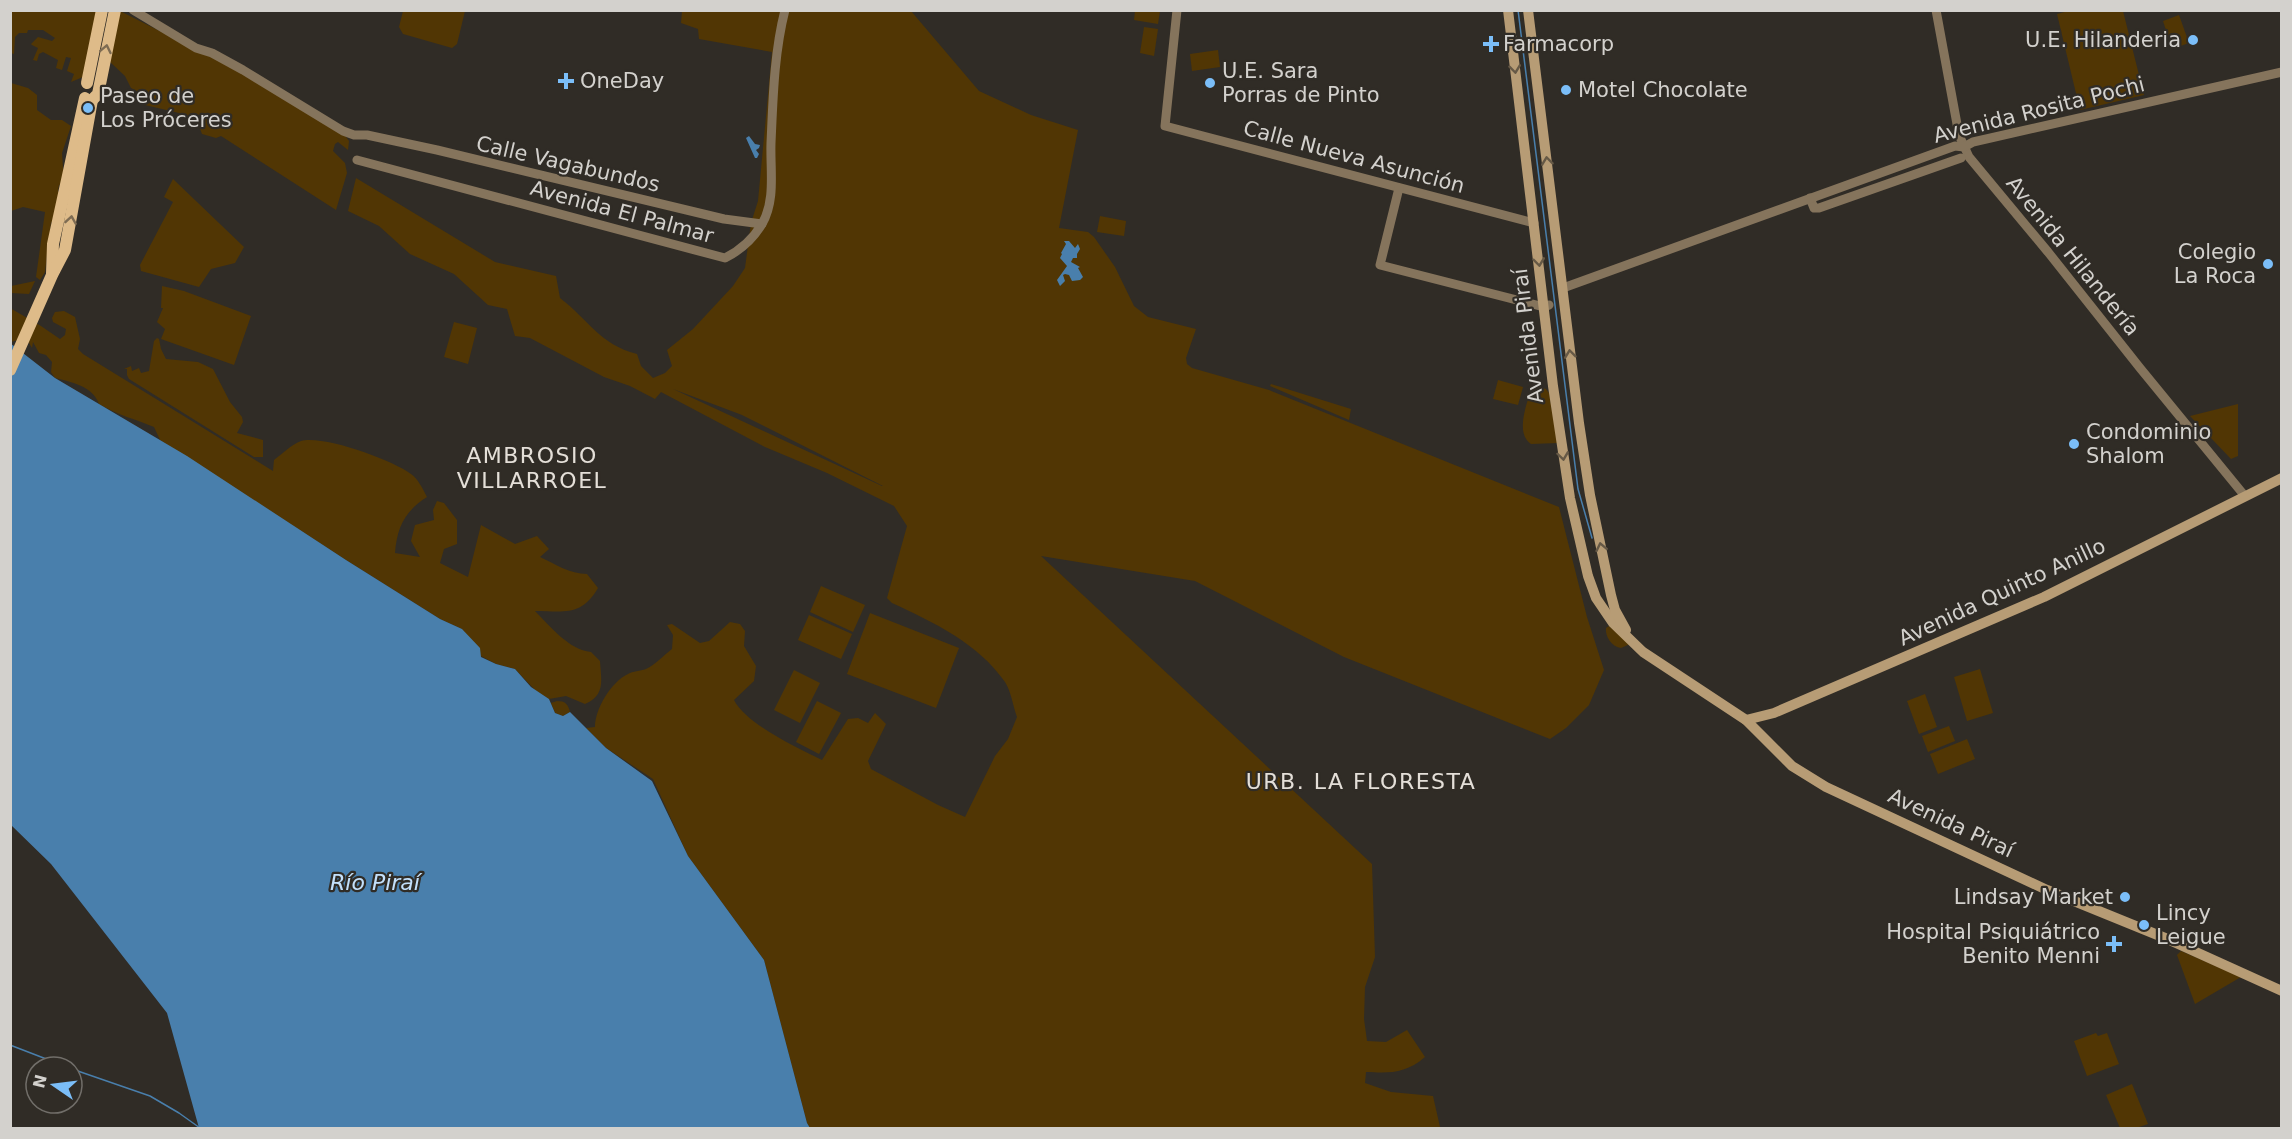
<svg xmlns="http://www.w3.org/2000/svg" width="2292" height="1139" viewBox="0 0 2292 1139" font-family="'DejaVu Sans',sans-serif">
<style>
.green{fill:#513604;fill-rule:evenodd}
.water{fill:#497fac}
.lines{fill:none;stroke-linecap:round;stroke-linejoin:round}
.stream{stroke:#497fac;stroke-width:1.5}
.tertiary{stroke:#85745c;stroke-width:9}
.secondary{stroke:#b79c75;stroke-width:10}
.primary{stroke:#debb89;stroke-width:12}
.oneway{stroke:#7e6c53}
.oneway2{stroke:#665946}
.poi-dot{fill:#7bbef8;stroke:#302c26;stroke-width:2}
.labels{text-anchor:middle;stroke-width:4.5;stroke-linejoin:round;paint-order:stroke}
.poi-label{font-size:21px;fill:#d3d1cd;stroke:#302c26;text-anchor:start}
.street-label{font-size:21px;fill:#d3d1cd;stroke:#302c26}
.neighbourhood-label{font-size:22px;letter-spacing:1.5px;fill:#e4dfd8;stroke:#302c26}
.water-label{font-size:22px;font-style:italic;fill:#c3e0fb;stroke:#302c26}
</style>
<rect width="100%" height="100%" fill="#302c26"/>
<g class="green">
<polygon points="2072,10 2123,11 2144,95 2080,110 2057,14"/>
<polygon points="11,11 97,11 83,77 71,82 74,74 67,71 71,58 66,57 62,70 56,68 58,60 43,52 39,54 37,61 33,60 38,48 32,45 31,44 38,37 52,41 55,38 43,30 28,30 27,33 19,33 15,37 14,54 11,53"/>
<polygon points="120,11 225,64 344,134 349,141 348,150 338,142 335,144 333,151 345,163 347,173 336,210 221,136 216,138 202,134 199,126 193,125 179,113 145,105 140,93 131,88 125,76 110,62"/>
<polygon points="403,11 465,11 457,44 452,48 403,34 399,27"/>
<path d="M682 11H911L979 91 1031 115 1078 130 1059 228 1088 232 1094 237 1115 267 1134 306 1148 317 1196 329 1186 358 1187 364 1192 368 1269 390 1559 507 1587 617 1604 670 1589 705 1566 728 1550 739 1344 657 1195 581 1041 556 1372 864 1375 957 1365 987 1364 1019 1367 1041 1386 1042 1407 1030 1425 1057C1405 1074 1390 1073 1366 1072L1365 1083 1391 1092 1433 1096 1440 1127 810 1128 807 1123 764 960 688 856 653 779 606 748 586 728 595 727C595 709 611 682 628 674 633 671 640 671 646 669 655 665 664 655 672 649L673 635 667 625 672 624 700 643 709 641 730 622 740 624 745 631 744 646 756 666 754 681 734 700C746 724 798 748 822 760L848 719 858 718 868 723 875 713 886 724 868 761 871 769 938 805 965 817 995 756 1008 739 1017 717C1013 706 1011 691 1005 682 978 643 933 622 892 603L887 598 907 526 894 506 827 473 765 447 661 392 655 399 630 386 604 377 530 338 515 336 507 309 488 305 454 274 410 254 379 226 348 211 356 178 495 262 556 276 560 298C589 320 599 344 637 354L641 366 653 378 665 373 672 366 667 350 693 329 733 286 745 268 751 223 758 201 772 52 699 39 698 29 681 23ZM673 389 742 415 883 486H882Z"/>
<polygon points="1135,11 1160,11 1158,24 1134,20"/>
<polygon points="2179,15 2189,43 2172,49 2163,21"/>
<polygon points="1144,27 1158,29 1154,56 1140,53"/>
<polygon points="1218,50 1220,67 1192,71 1190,54"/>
<polygon points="11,83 28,88 37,95 37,110 51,120 62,120 71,126 62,153 64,183 59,185 58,191 61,196 55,219 51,223 45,272 40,280 36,277 45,212 23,207 11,211"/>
<polygon points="173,179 244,247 235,263 211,269 199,287 141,271 140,265 173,202 164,197"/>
<polygon points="1100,216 1126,221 1124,236 1097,232"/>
<polygon points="35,281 29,294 11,293 11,286"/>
<polygon points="162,286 184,291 251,316 234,365 161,339 165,329 157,322 163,308 161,308"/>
<path d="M10 308 41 326 60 339 65 335 66 329 53 322 52 318 55 312 64 311 75 317 80 339 78 349 83 354 273 471 274 460C282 454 292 444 301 441 324 435 392 460 411 474 418 479 423 489 427 497 405 511 397 527 395 553L420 557 411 541 415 525 434 520 433 510 437 501 444 503 457 520V544L444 549 440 563 468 577 481 525 515 544 537 536 549 549 540 557C555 564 570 574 587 574L598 588C581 617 564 611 535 611 550 626 569 650 591 652L600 661C601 680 606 695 585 704L566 696 549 699 536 691 515 669 496 664 481 656 462 629 440 619 346 560 160 440 154 427C135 419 117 415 99 404 93 386 71 382 55 378L51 372 52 362 46 355 39 353 33 342 32 348 26 338 11 342Z"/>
<polygon points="454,322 477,328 468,364 444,357"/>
<polygon points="157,338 159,339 161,349 166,359 198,362 213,369 230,402 242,417 243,422 237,433 263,440 263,457 254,457 129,379 127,375 127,369 124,369 131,366 132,371 139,368 141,373 149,371 154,341"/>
<polygon points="1498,380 1523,387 1518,405 1493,399"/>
<polygon points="1271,384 1351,409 1349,420 1270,386"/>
<path d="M1533 385 1546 389 1549 393 1558 443 1531 444C1514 433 1528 400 1533 385Z"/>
<polygon points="2238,404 2238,456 2231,459 2190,416"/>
<polygon points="821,586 865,605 853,632 810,612"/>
<polygon points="870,613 959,648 936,708 847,674"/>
<polygon points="809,615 852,634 841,659 798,640"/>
<path d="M1609 626 1630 644 1621 648C1612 647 1605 637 1606 628Z"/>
<polygon points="1980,669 1993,713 1967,721 1954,677"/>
<polygon points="794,670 820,683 800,723 774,710"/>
<polygon points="1925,694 1937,727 1919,734 1907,701"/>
<path d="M557 701C565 701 568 704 570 712L563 716 555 713 551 703Z"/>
<polygon points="817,701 841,713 819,754 796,742"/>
<polygon points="1949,726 1955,741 1928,752 1922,736"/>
<polygon points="1967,739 1975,759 1938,774 1930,754"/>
<polygon points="2181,951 2241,977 2195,1004 2177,955"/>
<polygon points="2096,1033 2098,1036 2107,1033 2119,1064 2087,1076 2074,1041"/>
<polygon points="2132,1084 2148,1124 2136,1128 2120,1128 2106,1095"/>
</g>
<g class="water">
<polygon points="749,136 755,144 760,145 759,148 756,150 759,154 757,158 755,158 746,138"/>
<polygon points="1064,241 1069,241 1075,248 1078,244 1080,249 1077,254 1077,258 1073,258 1071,262 1080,267 1078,268 1083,277 1080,280 1072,281 1069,275 1065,274 1063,275 1065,281 1060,286 1057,280 1067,266 1060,258 1062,254 1061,253 1066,244"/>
<polygon points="10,343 55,378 187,456 346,560 440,619 462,629 480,648 481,657 496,664 515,669 531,687 549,699 555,713 563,716 570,712 606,748 652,781 688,856 764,960 807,1123 810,1128 199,1128 167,1013 51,864 11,825"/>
</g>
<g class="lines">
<g class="stream">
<polyline points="1518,10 1578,489 1592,538"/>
<polyline points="10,1045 67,1067"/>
<polyline points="72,1069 150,1096 179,1113 200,1128"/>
</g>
<g class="tertiary">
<polyline points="133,10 196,48 212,53 243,70 343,131 354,135 367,135 437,150 724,219 762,224"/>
<polyline points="1177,10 1165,126 1534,223"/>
<polyline points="1936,10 1959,135 1969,157 2048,252 2140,368 2244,495"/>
<path d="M357 160 725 258C739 251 753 239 762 224 776 200 770 170 771 143 773 99 774 53 785 10"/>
<polyline points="1399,188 1380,265 1544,307 1549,305"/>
<polyline points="1810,198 1814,208 1819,208 1961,158"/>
<polyline points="1563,288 1955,146 1964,147 1973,142 2282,72"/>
</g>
<g class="secondary">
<polyline points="1508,10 1553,386 1570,498 1588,576 1596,598 1613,623 1643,652 1746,720 1792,766 1826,787 2047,890 2165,938 2282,991"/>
<polyline points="1528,10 1579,423 1590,495 1611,595 1615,610 1626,630"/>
<polyline points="1746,720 1774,713 2044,597 2282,478"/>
</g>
<g class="primary">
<polyline points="87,83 102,10"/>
<polyline points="92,100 98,94 115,10"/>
<polyline points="52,274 53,244 85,98"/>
<polyline points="10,370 52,275 65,250 92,100"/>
</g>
</g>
<defs><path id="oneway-chevron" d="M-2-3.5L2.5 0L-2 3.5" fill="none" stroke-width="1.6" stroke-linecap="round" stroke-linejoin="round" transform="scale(1.5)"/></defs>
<g class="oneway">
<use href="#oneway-chevron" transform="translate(106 49) rotate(-78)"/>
<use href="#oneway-chevron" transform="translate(71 220) rotate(-81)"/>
</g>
<g class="oneway2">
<use href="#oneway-chevron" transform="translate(1515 69) rotate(83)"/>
<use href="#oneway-chevron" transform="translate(1547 161) rotate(-97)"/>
<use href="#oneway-chevron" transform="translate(1539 262) rotate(83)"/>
<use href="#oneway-chevron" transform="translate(1570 354) rotate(-97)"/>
<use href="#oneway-chevron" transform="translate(1563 456) rotate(82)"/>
<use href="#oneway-chevron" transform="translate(1601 547) rotate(-102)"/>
</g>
<g class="poi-dot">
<circle cx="2193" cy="40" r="6"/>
<path d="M1488 35h6v6h6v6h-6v6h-6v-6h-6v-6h6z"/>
<path d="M563 72h6v6h6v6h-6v6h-6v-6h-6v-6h6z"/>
<circle cx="1210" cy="83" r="6"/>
<circle cx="1566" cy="90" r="6"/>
<circle cx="88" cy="108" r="6"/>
<circle cx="2268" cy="264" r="6"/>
<circle cx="2074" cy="444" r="6"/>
<circle cx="2125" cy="897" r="6"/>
<circle cx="2144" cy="925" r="6"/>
<path d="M2111 935h6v6h6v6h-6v6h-6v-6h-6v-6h6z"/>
</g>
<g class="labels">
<g class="poi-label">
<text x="2181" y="47" text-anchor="end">U.E. Hilanderia</text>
<text x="1503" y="51">Farmacorp</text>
<text x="1222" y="78">U.E. Sara<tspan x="1222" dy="24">Porras de Pinto</tspan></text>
<text x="580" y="88">OneDay</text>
<text x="1578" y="97">Motel Chocolate</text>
<text x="100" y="103">Paseo de<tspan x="100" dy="24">Los Próceres</tspan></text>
<text x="2256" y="259" text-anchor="end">Colegio<tspan x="2256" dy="24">La Roca</tspan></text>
<text x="2086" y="439">Condominio<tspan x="2086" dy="24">Shalom</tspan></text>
<text x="2113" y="904" text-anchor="end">Lindsay Market</text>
<text x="2156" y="920">Lincy<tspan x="2156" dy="24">Leigue</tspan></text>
<text x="2100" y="939" text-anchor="end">Hospital Psiquiátrico<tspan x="2100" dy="24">Benito Menni</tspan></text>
</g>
<g class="street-label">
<text transform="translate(2039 110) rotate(-14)" y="7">Avenida Rosita Pochi</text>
<text transform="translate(1354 157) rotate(15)" y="7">Calle Nueva Asunción</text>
<text transform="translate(568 164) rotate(13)" y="7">Calle Vagabundos</text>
<text transform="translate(622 212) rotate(15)" y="7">Avenida El Palmar</text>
<text transform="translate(2073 256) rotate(51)" y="7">Avenida Hilandería</text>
<text transform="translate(1528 336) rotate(-97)" y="7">Avenida Piraí</text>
<text transform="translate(2002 592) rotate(-25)" y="7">Avenida Quinto Anillo</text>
<text transform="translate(1951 823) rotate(25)" y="7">Avenida Piraí</text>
</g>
<g class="neighbourhood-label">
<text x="532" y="463">AMBROSIO<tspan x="532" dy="25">VILLARROEL</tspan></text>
<text x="1361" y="789">URB. LA FLORESTA</text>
</g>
<g class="water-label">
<text x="375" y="890">Río Piraí</text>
</g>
</g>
<rect width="2292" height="1139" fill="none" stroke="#d3d1cd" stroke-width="24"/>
<g transform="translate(54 1085) rotate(284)"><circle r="28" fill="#302c26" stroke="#716e69" stroke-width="1.5"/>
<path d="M0-4.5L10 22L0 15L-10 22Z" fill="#7bbef8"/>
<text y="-9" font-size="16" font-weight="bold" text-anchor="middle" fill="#d3d1cd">N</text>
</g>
</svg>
